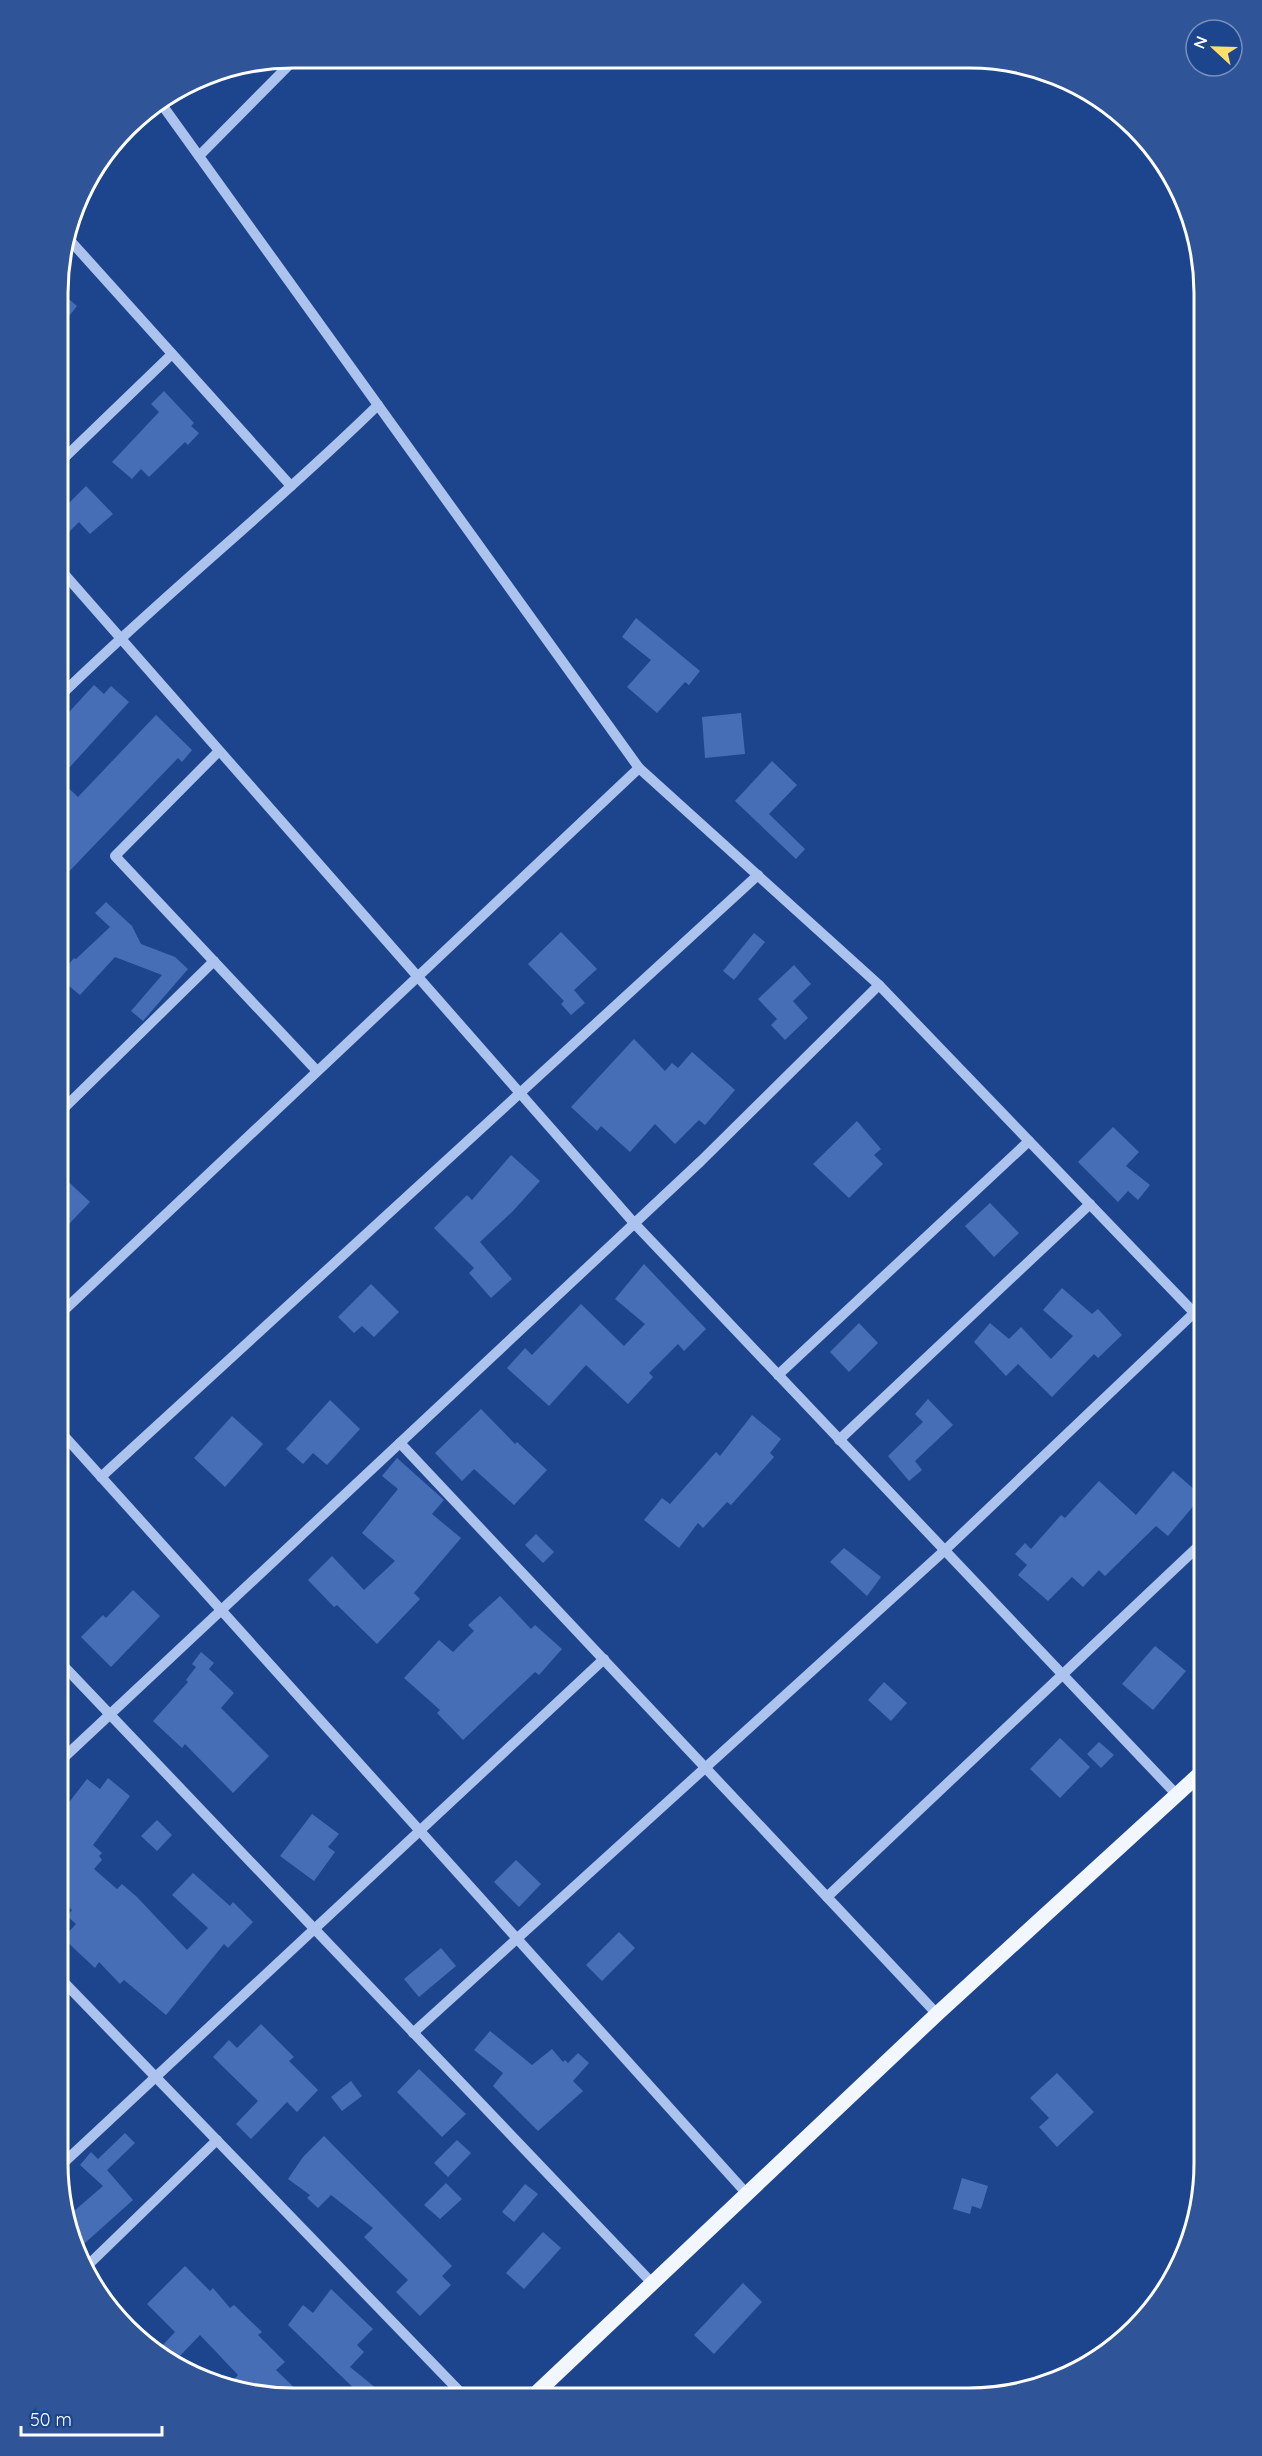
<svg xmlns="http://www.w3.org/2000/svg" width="1262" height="2456" viewBox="0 0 1262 2456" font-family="Quicksand,sans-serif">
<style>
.building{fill:#466eb6}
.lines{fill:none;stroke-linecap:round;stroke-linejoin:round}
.minor{stroke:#abc3ed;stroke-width:10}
.major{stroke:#f2f6ff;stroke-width:15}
.rim{fill:none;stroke:#fff;stroke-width:3}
</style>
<rect width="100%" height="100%" fill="#1d458e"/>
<g class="building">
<polygon points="59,291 77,306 59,329"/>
<polygon points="164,391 194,423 191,426 199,433 188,445 185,442 149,477 141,469 132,479 112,462 159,412 151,404"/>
<polygon points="86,486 113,514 90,534 79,522 59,542 59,494 68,504"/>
<polygon points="636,618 700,671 689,685 685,682 657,713 627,687 651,660 622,637"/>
<polygon points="94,685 104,694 111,686 129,702 59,779 78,797 156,715 192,750 182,762 178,758 58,883 58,724"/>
<polygon points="741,713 745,754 705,758 702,717"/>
<polygon points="772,761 797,785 769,814 805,849 796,859 735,801"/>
<polygon points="106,902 132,926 141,944 175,957 188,969 143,1021 131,1011 162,975 115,957 80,995 58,977 74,958 76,959 110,927 95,913"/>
<polygon points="561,932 597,969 574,990 585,1003 571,1015 561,1004 564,1001 528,964"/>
<polygon points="754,933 765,942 734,980 723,971"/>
<polygon points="794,965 811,984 793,1001 808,1018 785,1040 771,1025 777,1019 758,999"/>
<polygon points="634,1039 665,1071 672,1063 678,1068 692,1052 735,1090 705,1125 699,1120 675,1144 655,1124 630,1152 601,1126 597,1131 571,1107"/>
<polygon points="857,1121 881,1149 874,1155 883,1164 849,1198 813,1164"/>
<polygon points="1113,1127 1139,1152 1126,1166 1150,1185 1138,1200 1128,1191 1118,1202 1078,1162"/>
<polygon points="511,1155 540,1181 513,1211 480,1242 512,1279 491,1298 469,1273 474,1268 434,1228 467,1195 472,1200"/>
<polygon points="58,1172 90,1202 69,1224 58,1213"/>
<polygon points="990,1203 1019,1233 994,1257 965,1226"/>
<polygon points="644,1264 706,1329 684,1351 678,1344 649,1373 653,1377 628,1404 586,1365 549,1406 507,1368 525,1348 532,1355 581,1304 624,1346 645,1324 615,1299"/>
<polygon points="371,1284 399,1312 374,1337 362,1326 354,1333 338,1317"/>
<polygon points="1062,1288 1092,1314 1098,1309 1122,1335 1098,1358 1094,1354 1052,1397 1018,1364 1006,1376 974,1342 990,1323 1009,1339 1021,1327 1051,1359 1073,1336 1043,1310"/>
<polygon points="859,1323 878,1343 849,1372 830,1352"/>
<polygon points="928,1399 953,1425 915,1461 922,1470 909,1481 888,1456 923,1422 915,1414"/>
<polygon points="330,1400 360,1429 327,1465 313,1453 303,1464 286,1449"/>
<polygon points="481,1409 515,1444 517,1442 547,1470 514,1505 474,1469 462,1481 435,1453"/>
<polygon points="752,1415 781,1439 770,1453 774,1457 731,1505 727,1502 703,1528 698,1523 679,1548 644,1520 662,1498 670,1504 716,1452 720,1456"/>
<polygon points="232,1416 263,1444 225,1487 194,1458"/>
<polygon points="397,1458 444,1500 432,1514 461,1538 414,1593 420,1599 377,1644 337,1605 334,1607 308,1580 332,1556 364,1590 395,1561 362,1533 398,1489 382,1476"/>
<polygon points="1173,1471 1202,1496 1168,1536 1156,1526 1105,1576 1099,1570 1083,1587 1072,1577 1048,1601 1018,1575 1027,1565 1015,1554 1025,1543 1031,1549 1061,1515 1065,1518 1099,1481 1136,1515"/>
<polygon points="536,1534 554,1552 543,1563 525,1545"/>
<polygon points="844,1548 881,1577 867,1596 830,1562"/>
<polygon points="133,1590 160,1616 111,1667 81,1637 103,1615 106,1618"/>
<polygon points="500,1596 531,1629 535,1625 562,1649 539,1675 535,1672 463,1740 437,1713 440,1710 404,1678 439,1640 453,1652 474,1631 468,1625"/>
<polygon points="1155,1646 1186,1671 1153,1710 1122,1684"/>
<polygon points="201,1652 214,1663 209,1669 234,1693 221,1708 269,1756 233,1793 185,1744 182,1748 153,1721 188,1682 186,1680 196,1667 192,1664"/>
<polygon points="884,1682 907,1703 891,1721 868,1700"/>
<polygon points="1060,1738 1090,1767 1060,1798 1030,1769"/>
<polygon points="1099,1742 1114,1755 1101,1768 1087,1754"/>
<polygon points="108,1778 130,1796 93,1845 102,1853 99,1856 102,1860 94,1869 117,1889 122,1884 137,1897 187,1950 208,1928 172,1895 193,1873 230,1906 233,1902 253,1922 228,1948 224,1944 166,2015 124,1980 120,1984 99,1962 95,1968 63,1938 76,1924 67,1916 72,1910 57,1897 57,1818 87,1779 100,1789"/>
<polygon points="312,1814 339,1834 328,1847 335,1852 314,1881 280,1856"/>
<polygon points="157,1820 172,1835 157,1851 141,1836"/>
<polygon points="516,1860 541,1884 519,1907 494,1882"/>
<polygon points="619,1932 635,1948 602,1981 586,1965"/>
<polygon points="441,1948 456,1966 419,1997 404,1979"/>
<polygon points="261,2024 294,2057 289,2061 318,2090 297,2112 287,2102 251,2139 236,2124 258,2101 213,2057 229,2040 237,2048"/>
<polygon points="490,2031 532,2065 552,2049 563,2062 565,2060 568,2063 578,2053 589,2063 573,2081 583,2091 538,2131 493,2086 503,2073 474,2050"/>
<polygon points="419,2069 466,2114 442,2137 397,2092"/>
<polygon points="1057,2073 1094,2112 1057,2147 1039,2127 1049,2118 1030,2098"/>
<polygon points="351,2081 362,2096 342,2111 331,2097"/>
<polygon points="125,2133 135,2143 107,2170 133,2200 76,2251 69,2239 66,2218 103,2186 80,2165 91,2152 98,2159"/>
<polygon points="324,2136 452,2266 442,2276 451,2285 420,2316 396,2292 408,2280 364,2237 373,2228 331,2195 318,2208 307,2198 310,2195 288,2179 303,2157"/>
<polygon points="457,2140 471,2153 448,2177 434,2163"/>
<polygon points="962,2178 988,2186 981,2209 972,2206 970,2214 953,2209"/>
<polygon points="446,2183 462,2199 440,2219 424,2205"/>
<polygon points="525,2184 538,2194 514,2222 502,2212"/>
<polygon points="543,2232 561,2248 524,2289 506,2273"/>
<polygon points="185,2266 210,2291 213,2288 230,2308 234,2305 262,2332 258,2335 285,2362 276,2370 304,2397 262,2397 227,2387 238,2375 200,2335 174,2362 160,2348 175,2332 147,2304"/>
<polygon points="743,2283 762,2302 714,2354 694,2335"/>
<polygon points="331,2289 373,2329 357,2345 364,2352 350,2367 387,2397 363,2397 288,2325 303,2305 313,2313"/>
</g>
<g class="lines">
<g class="minor">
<polyline points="160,102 639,768 879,985 1205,1324"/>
<polyline points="109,152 157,103"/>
<polyline points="199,156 297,57"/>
<polyline points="67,237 291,486"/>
<polyline points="59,463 172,354"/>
<polyline points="59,568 634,1223 1177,1795"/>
<path d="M59 697C162 596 275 506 378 405"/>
<polyline points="219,751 115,856 317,1071"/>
<polyline points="58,1114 214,961"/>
<polyline points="58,1316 639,768"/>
<polyline points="778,1375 1029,1141"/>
<polyline points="58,1429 747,2194"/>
<polyline points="839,1440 1090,1204"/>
<polyline points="400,1443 937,2014"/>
<polyline points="101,1477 758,875"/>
<polyline points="58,1660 652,2283"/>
<polyline points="57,1764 701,1161 879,985"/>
<polyline points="827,1897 1205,1540"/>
<polyline points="57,1975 466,2398"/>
<polyline points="413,2033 944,1551 1194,1313"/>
<polyline points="58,2168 604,1659"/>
<polyline points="84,2269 217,2140"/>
</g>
<polyline class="major" points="531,2398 937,2014 1205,1769"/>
</g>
<path d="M0 0H1262V2456H0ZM293 68H969A225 225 0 0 1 1194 293V2163A225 225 0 0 1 969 2388H293A225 225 0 0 1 68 2163V293A225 225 0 0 1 293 68Z" fill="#2f5497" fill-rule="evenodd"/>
<path class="rim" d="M293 68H969A225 225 0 0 1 1194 293V2163A225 225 0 0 1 969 2388H293A225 225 0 0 1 68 2163V293A225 225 0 0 1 293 68Z"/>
<g transform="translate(1214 48) rotate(292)"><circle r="28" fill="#1d458e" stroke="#778fbb" stroke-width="1.5"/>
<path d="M0-4.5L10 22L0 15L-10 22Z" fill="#fcdf6a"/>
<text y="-9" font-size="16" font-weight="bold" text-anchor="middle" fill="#ffffff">N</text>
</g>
<path d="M21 2426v9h141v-9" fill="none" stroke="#ffffff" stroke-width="3"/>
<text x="30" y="2426" font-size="18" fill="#ffffff" stroke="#1d458e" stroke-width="4.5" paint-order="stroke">50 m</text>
</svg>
